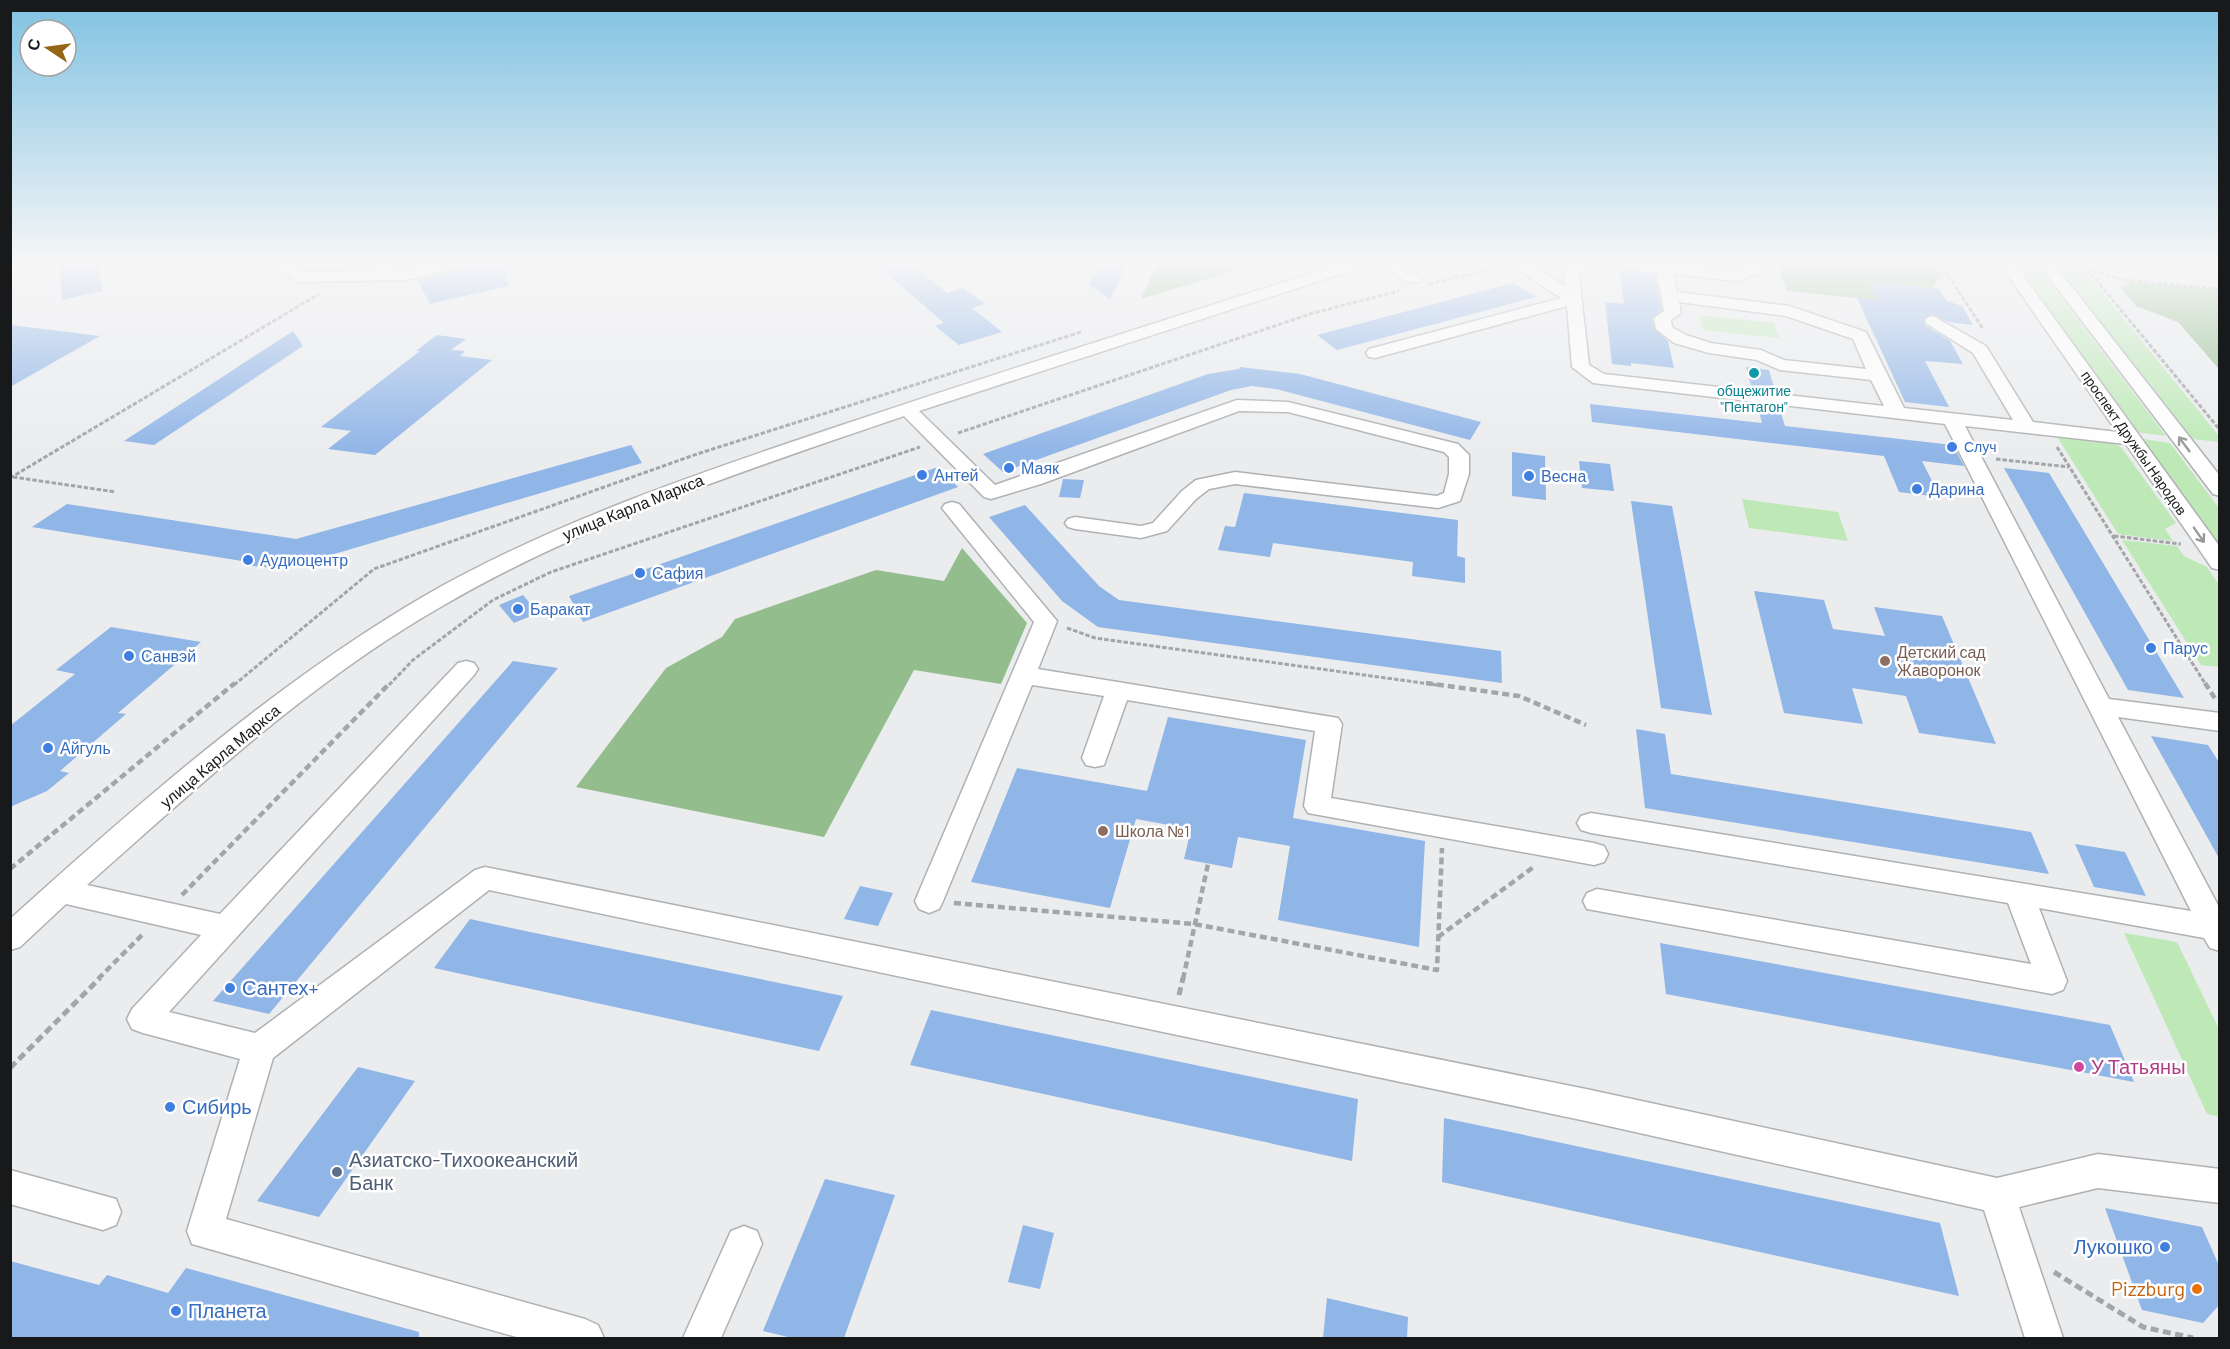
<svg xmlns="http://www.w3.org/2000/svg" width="2230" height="1349" viewBox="0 0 2230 1349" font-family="Barlow,sans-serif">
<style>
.green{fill:#bee9b7}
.forest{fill:#93bd8c}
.building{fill:#90b5e7}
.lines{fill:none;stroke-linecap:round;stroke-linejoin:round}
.minor-casing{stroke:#afb1b3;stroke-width:3}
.path-far2{stroke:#a3a5a6;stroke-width:3;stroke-dasharray:4.5 2;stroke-linecap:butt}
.path-far1{stroke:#a3a5a6;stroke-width:4.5;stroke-dasharray:7 4;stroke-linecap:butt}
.path{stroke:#a3a5a6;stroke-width:5;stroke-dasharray:8 4.5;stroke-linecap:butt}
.minor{fill:#fff;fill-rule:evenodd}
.oneway{stroke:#979898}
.culture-dot{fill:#0f9aa8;stroke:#fff;stroke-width:2}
.shop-dot{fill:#3f7fe0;stroke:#fff;stroke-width:2}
.education-dot{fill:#8d6e63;stroke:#fff;stroke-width:2}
.hotel-dot{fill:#d1479c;stroke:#fff;stroke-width:2}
.service-dot{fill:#5c6f8a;stroke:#fff;stroke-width:2}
.food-dot{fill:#e8710a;stroke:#fff;stroke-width:2}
.labels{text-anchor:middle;stroke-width:5;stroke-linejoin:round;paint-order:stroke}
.far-culture-label{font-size:14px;fill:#0d838f;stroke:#fff}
.far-street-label{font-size:14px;fill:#18191a;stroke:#fff}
.far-shop-label{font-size:14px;fill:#366cbe;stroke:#fff;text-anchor:start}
.shop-label{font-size:16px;fill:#366cbe;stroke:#fff;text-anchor:start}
.street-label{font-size:16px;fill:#18191a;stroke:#fff}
.education-label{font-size:16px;fill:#785e54;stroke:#fff;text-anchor:start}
.near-shop-label{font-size:20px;fill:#366cbe;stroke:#fff;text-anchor:start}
.near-hotel-label{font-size:20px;fill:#b23c85;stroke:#fff;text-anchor:start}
.near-service-label{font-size:20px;fill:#4e5e75;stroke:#fff;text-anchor:start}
.near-food-label{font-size:20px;fill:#c56008;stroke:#fff;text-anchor:end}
</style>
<rect width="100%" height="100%" fill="#eaecee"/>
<g class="green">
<polygon points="2016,264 2036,264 2166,436 2136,432"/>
<polygon points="2056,264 2079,264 2219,436 2219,442 2193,439"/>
<polygon points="1699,315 1774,323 1779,338 1703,330"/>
<polygon points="2056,435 2109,442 2121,447 2176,523 2165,529 2173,541 2118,534"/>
<polygon points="2143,439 2170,443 2219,508 2219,546"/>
<polygon points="1742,499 1838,512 1848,541 1749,528"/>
<polygon points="2122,540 2177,546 2184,556 2207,567 2219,585 2219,667 2201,665"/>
<polygon points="2124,933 2177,942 2219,1029 2219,1117 2207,1114"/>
</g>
<g class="forest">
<polygon points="1157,264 1257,264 1141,299"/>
<polygon points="1776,264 1936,264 1943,275 1931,288 1869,282 1877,300 1787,291"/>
<polygon points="2131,282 2219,290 2219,369 2178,322 2136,306 2120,287"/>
<polygon points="962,548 1027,623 1001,684 914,670 824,837 576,787 666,668 722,637 735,619 876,570 944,581"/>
</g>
<g class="building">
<polygon points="68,264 98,264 102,291 62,300 59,266"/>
<polygon points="464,264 506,264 508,286 430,304 417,280 461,269"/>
<polygon points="876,264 911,264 947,293 963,288 985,304 972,308 1002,332 959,345 935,326 944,323"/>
<polygon points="1100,264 1127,264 1110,299 1089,285"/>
<polygon points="1619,268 1627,271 1655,275 1662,310 1652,318 1654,329 1668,341 1674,368 1631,363 1631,366 1612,364 1605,302 1624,304"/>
<polygon points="1868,282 1939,289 1947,301 1962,306 1973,325 1948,322 1932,314 1923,320 1926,326 1950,341 1963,364 1925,361 1949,407 1905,402 1857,298 1877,300"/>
<polygon points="1513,283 1536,297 1337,350 1317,335"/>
<polygon points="10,325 60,331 100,336 10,387"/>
<polygon points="293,331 303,346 154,445 124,441"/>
<polygon points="437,335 466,339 451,350 465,351 460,356 492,360 375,455 328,449 351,431 321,427 420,351 416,351"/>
<polygon points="1240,367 1300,374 1481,422 1470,440 1276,389 1252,386 1231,390 1003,472 983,454 1208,374 1239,369"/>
<polygon points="1746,367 1769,370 1775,391 1752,389"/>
<polygon points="1590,404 1762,423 1757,404 1779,407 1785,426 1953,445 1964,466 1922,461 1940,497 1899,492 1884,456 1592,422"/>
<polygon points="631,445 642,463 314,560 274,568 245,565 248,562 32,527 67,504 296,539"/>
<polygon points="1512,452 1545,456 1546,500 1512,496"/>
<polygon points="1579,461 1610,464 1614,491 1582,488"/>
<polygon points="938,467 958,487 583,622 569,596"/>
<polygon points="2004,468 2049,473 2184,698 2128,690"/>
<polygon points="1063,479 1084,480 1080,498 1059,497"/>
<polygon points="1244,493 1458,520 1457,556 1465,558 1465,583 1412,576 1413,562 1273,543 1270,557 1218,550 1225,526 1235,527"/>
<polygon points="1631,501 1672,506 1712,715 1661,708"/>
<polygon points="1025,505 1099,586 1119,600 1501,651 1502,683 1098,627 1062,601 989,517"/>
<polygon points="1754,591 1824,600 1833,629 1885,636 1874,607 1942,616 1996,744 1919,733 1906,696 1852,688 1863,724 1784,713"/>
<polygon points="523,595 538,613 514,623 499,605"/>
<polygon points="111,627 201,642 118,713 126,714 60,771 69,773 47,791 10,807 10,726 75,674 56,670"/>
<polygon points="513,661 558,668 269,1014 213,1001"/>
<polygon points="1168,717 1306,740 1293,818 1425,841 1419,947 1278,920 1290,846 1238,837 1232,868 1184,859 1191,829 1136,819 1110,908 971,882 1017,768 1147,791"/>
<polygon points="1636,729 1665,734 1671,774 2031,832 2049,874 1645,808"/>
<polygon points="2151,736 2208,745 2220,764 2220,860"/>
<polygon points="2075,844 2125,852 2146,896 2094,887"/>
<polygon points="860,886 893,893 878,926 844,919"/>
<polygon points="470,919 530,932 843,996 819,1051 434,968"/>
<polygon points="1660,943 2110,1025 2134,1082 1666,994"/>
<polygon points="931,1010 1358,1099 1352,1161 910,1065"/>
<polygon points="358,1067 415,1081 319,1217 257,1201"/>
<polygon points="1444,1118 1940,1223 1959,1296 1442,1182"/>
<polygon points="825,1179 895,1195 844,1338 792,1338 763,1331"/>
<polygon points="2105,1208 2202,1227 2220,1268 2220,1304 2203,1323 2142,1310"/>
<polygon points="1023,1225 1054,1233 1040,1289 1008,1282"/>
<polygon points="10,1261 99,1285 107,1275 168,1293 186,1268 419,1332 419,1338 10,1338"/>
<polygon points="1327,1298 1408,1317 1407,1338 1323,1338"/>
</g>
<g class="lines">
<defs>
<g id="minor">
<polygon points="282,264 298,264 296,267 303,272 378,271 375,264 390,264 393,271 433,264 462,264 460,267 407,280 300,282 295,280 279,268"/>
<path d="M1340 264H1364L1362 267 919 411 995 485 1237 400 1288 402 1458 444 1469 455V474L1460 501 1438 508 1235 484 1209 489 1196 499 1167 531 1141 538 1075 529 1068 527 1065 523 1068 519 1075 517 1141 526 1153 523 1182 491 1196 480 1235 472 1437 496 1444 493 1449 474V457L1444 452 1288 412 1239 411 1041 484 991 499 984 497 904 416C746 470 589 521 444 605 312 680 200 785 87 885L220 914 458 663 466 661 474 663 478 669 474 675 169 1012 255 1033 475 870 485 867 1586 1089 1997 1178 2098 1154 2220 1169V1203L2098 1188 2019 1207 2063 1338H2025L1984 1210 1586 1121 489 890 273 1058 226 1219 585 1319 598 1325 604 1338H520L192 1244 187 1231 240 1059 143 1033 132 1029 127 1019 132 1009 201 935 66 904 20 947 10 950V919C140 802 275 683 426 595 558 520 702 472 845 424 1009 369 1175 317 1340 264Z"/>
<polygon points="1379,264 1398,264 1421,279 1419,282 1407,282"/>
<path d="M1510 264H1528L1565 286 1563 275 1573 265 1603 264 1601 267 1583 271 1579 276 1589 365 1604 374 1884 406 1871 380 1780 370 1757 360 1709 353 1674 343 1656 329 1654 318 1664 311 1657 273 1627 269 1620 264H1664L1736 271 1753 264H1769L1767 270 1737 281 1673 274 1677 292 1789 306 1866 332 1904 408 2013 420 1973 353 1927 324 1925 321 1927 318 1933 316 1986 346 2033 422 2117 432 2000 264H2015L2220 547V570L2212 568 2126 444 1965 426 2109 699 2220 713V731L2118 717 2220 909V951L2210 948 2204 938 2039 908 2067 981 2063 990 2052 994 1587 909 1583 901 1587 893 1597 889 2031 964 2008 903 1591 833 1581 830 1577 823 1581 816 1591 813 2191 911 1945 424 1593 383 1572 367 1567 306 1375 358 1369 357 1366 353 1369 349 1561 298ZM1679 302 1786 316 1853 339 1866 369 1784 360 1761 350 1711 343 1686 335 1672 327 1671 320 1681 313Z"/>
<polygon points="2039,264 2054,264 2220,476 2220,496 2213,494"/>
<polygon points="952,502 959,504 1057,621 1038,669 1338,718 1342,724 1331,798 1594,843 1604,846 1608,854 1604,862 1594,865 1308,813 1304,806 1315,731 1127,700 1104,765 1095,767 1086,765 1082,758 1104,696 1032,685 943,901 939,909 929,913 919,909 915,901 1034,622 942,508 945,504"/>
<polygon points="10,1170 116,1199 121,1212 116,1225 103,1230 10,1204"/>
<polygon points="744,1226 757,1231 762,1244 721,1338 683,1338 731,1231"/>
</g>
</defs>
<use href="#minor" class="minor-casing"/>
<g class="path-far2">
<polyline points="1476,264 1486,270"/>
<polyline points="1941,264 1983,329"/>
<polyline points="2083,264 2220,430"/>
<polyline points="2087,269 2124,280 2220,289"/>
<polyline points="1429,284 1501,267"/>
<polyline points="958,433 1313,313 1399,291"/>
<polyline points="2057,447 2206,685"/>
<polyline points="1996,459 2069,467"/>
<polyline points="13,477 116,492"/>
<polyline points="10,478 319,294"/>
<polyline points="2114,536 2181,544"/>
<polyline points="1067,628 1095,638 1437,685"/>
<polyline points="234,685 374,569 697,454 1081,332"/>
<polyline points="389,685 413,660 493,600 551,572 920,447"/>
</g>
<g class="path-far1">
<polyline points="1426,683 1519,696 1586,725"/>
<polyline points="2205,683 2216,700"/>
<polyline points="10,869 235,683"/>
<polyline points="182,895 390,683"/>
<polyline points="954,903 1194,924 1437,970 1442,848"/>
<polyline points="1438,937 1535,866"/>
<polyline points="98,979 143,934"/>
<polyline points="1183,979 1208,864"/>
</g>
<g class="path">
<polyline points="1179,995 1183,978"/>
<polyline points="10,1068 100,978"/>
<polyline points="2054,1272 2143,1327 2193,1338"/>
</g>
<use href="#minor" class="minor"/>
</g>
<defs><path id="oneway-shaft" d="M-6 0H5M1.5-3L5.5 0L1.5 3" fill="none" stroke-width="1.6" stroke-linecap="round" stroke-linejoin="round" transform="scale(1.5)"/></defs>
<g class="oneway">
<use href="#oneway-shaft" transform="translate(2184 444) rotate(-127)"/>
<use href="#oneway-shaft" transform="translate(2199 535) rotate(55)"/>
</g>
<linearGradient id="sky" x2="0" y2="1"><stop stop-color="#80c2e2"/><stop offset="0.58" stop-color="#f6f6f7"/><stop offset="1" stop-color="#f6f6f7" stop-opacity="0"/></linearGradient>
<rect width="2230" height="453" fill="url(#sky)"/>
<circle class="culture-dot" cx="1754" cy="373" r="6"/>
<g class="shop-dot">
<circle cx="1952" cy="447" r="6"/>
<circle cx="1009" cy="468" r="6"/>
<circle cx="922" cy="475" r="6"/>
<circle cx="1529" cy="476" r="6"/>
<circle cx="1917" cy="489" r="6"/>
<circle cx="248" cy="560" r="6"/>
<circle cx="640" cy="573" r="6"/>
<circle cx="518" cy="609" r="6"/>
<circle cx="2151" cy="648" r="6"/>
<circle cx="129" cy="656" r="6"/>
<circle cx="48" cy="748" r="6"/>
<circle cx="230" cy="988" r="6"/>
<circle cx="170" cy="1107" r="6"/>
<circle cx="2165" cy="1247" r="6"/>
<circle cx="176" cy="1311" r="6"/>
</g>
<g class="education-dot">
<circle cx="1885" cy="661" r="6"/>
<circle cx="1103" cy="831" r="6"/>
</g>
<circle class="hotel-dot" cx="2079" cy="1067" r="6"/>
<circle class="service-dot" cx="337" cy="1172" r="6"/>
<circle class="food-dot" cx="2197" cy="1289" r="6"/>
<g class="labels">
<g class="far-culture-label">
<text x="1754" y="396">общежитие<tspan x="1754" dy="16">"Пентагон"</tspan></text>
</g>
<g class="far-street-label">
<text transform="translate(2134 443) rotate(55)" y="5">проспект Дружбы Народов</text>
</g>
<g class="far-shop-label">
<text x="1964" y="452">Случ</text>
</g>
<g class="shop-label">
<text x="1021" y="474">Маяк</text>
<text x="934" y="481">Антей</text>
<text x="1541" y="482">Весна</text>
<text x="1929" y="495">Дарина</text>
<text x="260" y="566">Аудиоцентр</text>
<text x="652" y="579">Сафия</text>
<text x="530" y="615">Баракат</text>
<text x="2163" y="654">Парус</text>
<text x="141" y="662">Санвэй</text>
<text x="60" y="754">Айгуль</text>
</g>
<g class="street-label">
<text transform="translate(633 507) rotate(-22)" y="6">улица Карла Маркса</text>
<text transform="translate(220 756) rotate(-40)" y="6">улица Карла Маркса</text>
</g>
<g class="education-label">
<text x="1897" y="658">Детский сад<tspan x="1897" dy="18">Жаворонок</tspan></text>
<text x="1115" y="837">Школа №1</text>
</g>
<g class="near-shop-label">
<text x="242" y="995">Сантех+</text>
<text x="182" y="1114">Сибирь</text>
<text x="2153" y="1254" text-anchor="end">Лукошко</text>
<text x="188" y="1318">Планета</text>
</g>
<g class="near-hotel-label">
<text x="2091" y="1074">У Татьяны</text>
</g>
<g class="near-service-label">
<text x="349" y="1167">Азиатско-Тихоокеанский<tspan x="349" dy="23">Банк</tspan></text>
</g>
<g class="near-food-label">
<text x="2185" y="1296">Pizzburg</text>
</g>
</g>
<rect width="2230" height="1349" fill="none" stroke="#18191a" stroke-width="24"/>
<g transform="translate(48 48) rotate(283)"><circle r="28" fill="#ffffff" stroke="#a3a3a3" stroke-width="1.5"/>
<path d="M0-4.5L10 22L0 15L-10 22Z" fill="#966617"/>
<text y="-9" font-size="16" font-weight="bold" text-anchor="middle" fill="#18191a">С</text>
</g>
</svg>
